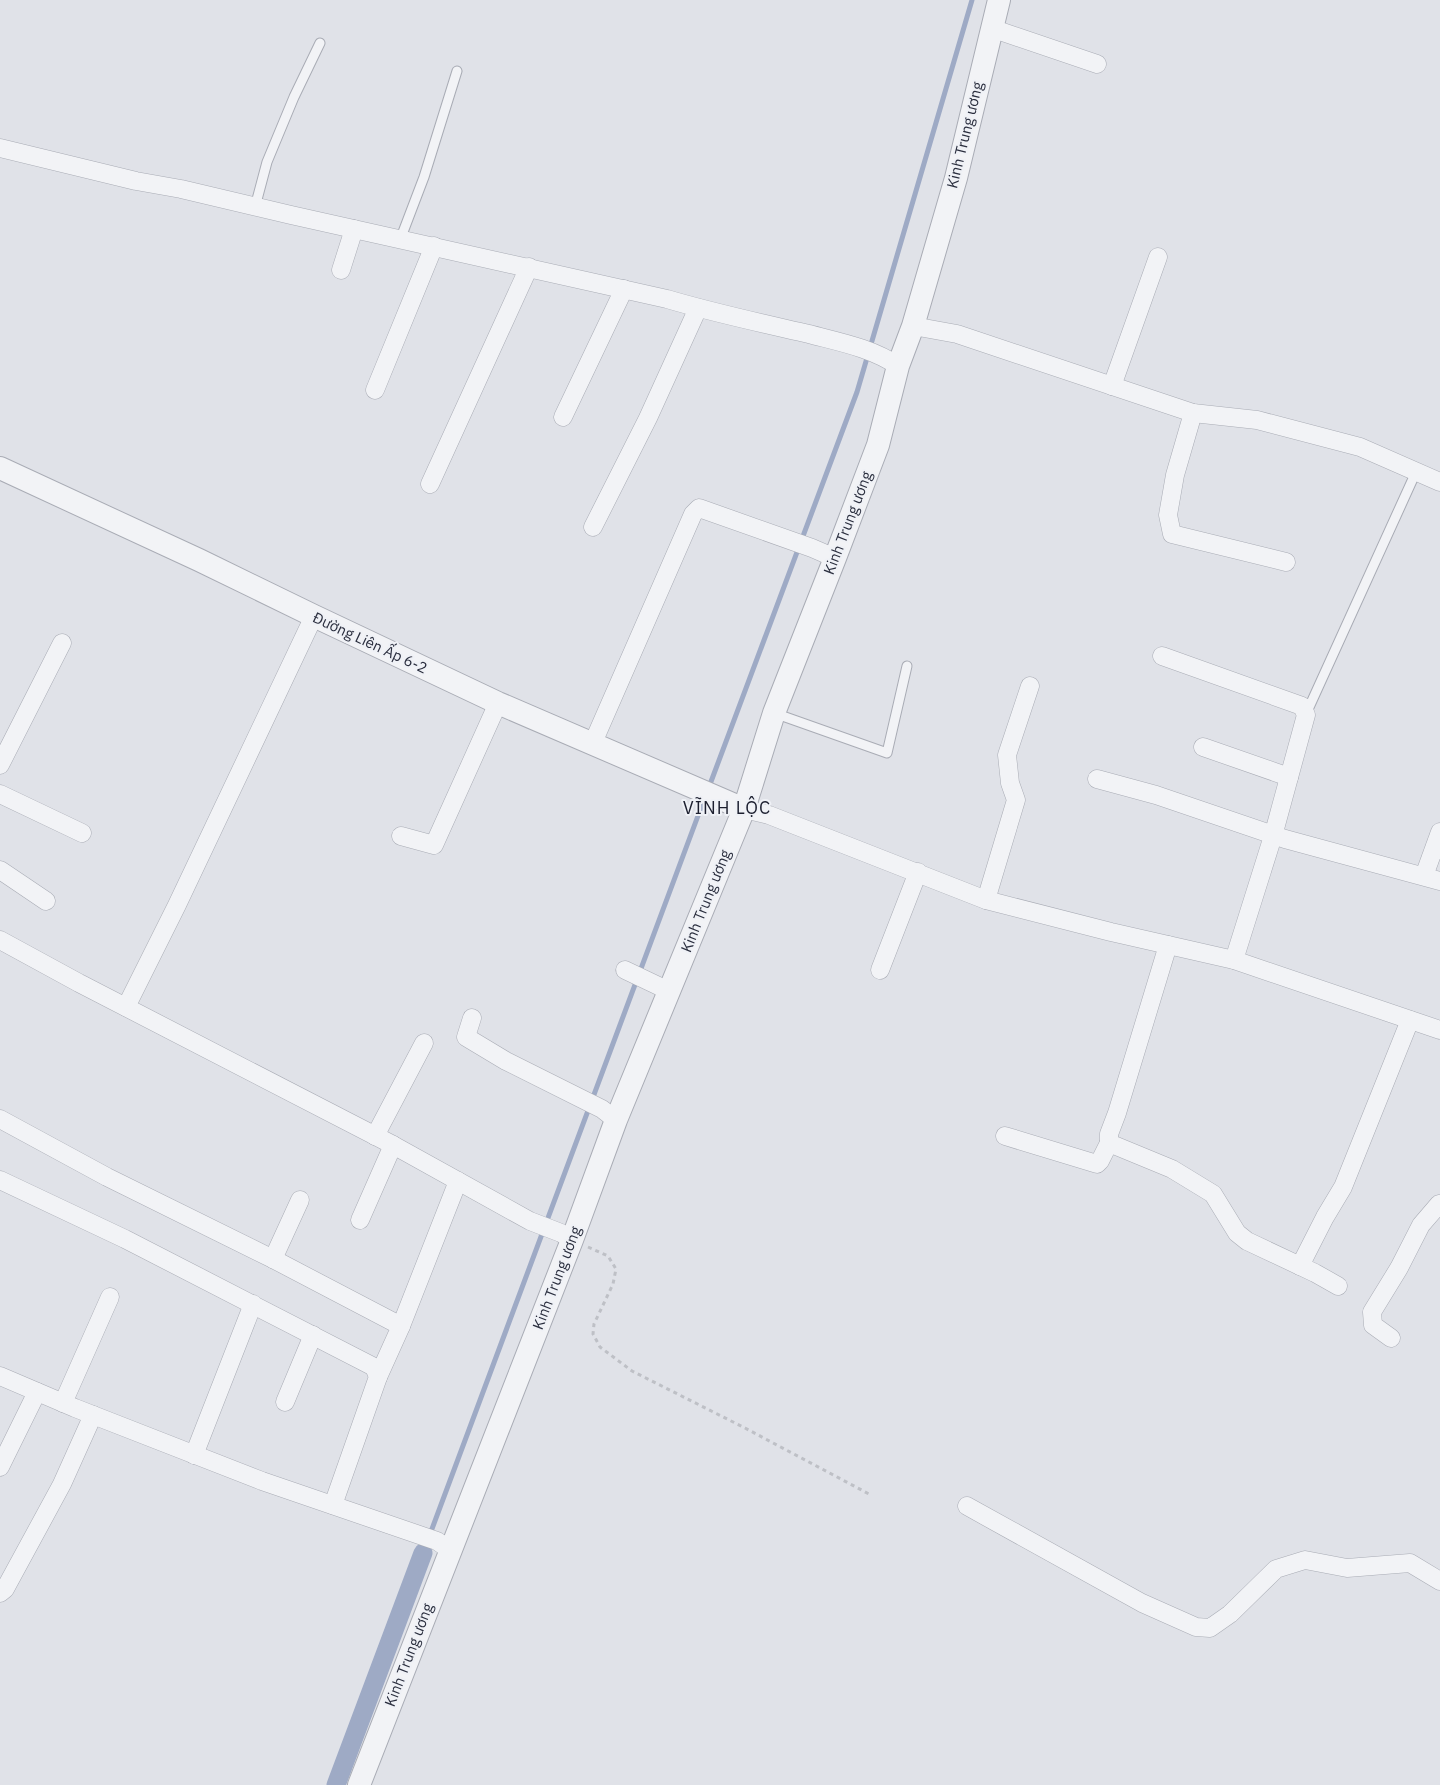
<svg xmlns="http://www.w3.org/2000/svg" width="1440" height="1785" viewBox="0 0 1440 1785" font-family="'IBM Plex Sans',sans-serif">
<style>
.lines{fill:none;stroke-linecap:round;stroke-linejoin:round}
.stream{stroke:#9eaac5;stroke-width:5}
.canal{stroke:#9eaac5;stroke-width:19}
.service-casing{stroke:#a9acb5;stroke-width:11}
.minor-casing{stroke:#a9acb5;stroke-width:19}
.tertiary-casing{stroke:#a9acb5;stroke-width:24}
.path{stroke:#bec0c6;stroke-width:3;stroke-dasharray:4 4;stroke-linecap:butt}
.service{stroke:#f2f3f6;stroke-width:9}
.minor{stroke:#f2f3f6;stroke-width:18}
.tertiary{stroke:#f2f3f6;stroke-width:22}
.labels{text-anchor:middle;stroke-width:4;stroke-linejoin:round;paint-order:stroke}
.street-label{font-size:15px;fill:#2a2e3e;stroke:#eff1f6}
.quarter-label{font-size:18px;letter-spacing:1px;fill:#1c1f2f;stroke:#eff1f6}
</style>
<rect width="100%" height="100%" fill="#e0e2e8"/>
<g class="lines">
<g class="stream">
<polyline points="709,787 857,392 972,0"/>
<polyline points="423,1553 705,797"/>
</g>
<polyline class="canal" points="336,1785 423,1553"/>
<defs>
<g id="service">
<polyline points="255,207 267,162 294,97 320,43"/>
<polyline points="400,240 424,177 457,71"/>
<polyline points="774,713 887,753 907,666"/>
<polyline points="1306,714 1416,472"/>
</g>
<g id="minor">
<polyline points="991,28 1097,64"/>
<path d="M0 148 136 181 181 189 291 215 667 299C714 313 761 323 809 334 839 342 872 348 898 366"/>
<polyline points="341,270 354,229"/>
<polyline points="913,326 957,334 1193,413 1257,420 1360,447 1440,482"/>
<polyline points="1112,386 1158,257"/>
<polyline points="375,390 434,246"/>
<polyline points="1193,413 1175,475 1168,515 1172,534 1286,562"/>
<polyline points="563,417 624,289"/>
<polyline points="430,484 529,267"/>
<polyline points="593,527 648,418 698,308"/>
<polyline points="1162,656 1302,706 1306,715 1273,836 1234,960"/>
<polyline points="592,745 693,514 699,508 812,548 835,558"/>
<polyline points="1203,747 1289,777"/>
<polyline points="0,765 62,643"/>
<polyline points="1097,779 1156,795 1285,839 1440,881"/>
<polyline points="0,794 82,833"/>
<polyline points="744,809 769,815 986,900 1111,932 1234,960 1440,1030"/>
<polyline points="401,836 434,845 498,703"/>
<polyline points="0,870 46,901"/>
<polyline points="1424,876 1440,832"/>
<polyline points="986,900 1016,800 1010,783 1007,755 1030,686"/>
<polyline points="0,940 79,983 393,1145 530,1221 561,1233 572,1240"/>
<polyline points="1168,945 1117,1113 1109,1134 1109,1143 1172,1169 1213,1194 1237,1233 1247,1241 1315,1273 1338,1286"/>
<polyline points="625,970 669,991"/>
<polyline points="880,970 918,872"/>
<polyline points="126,1007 177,905 314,616"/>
<polyline points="472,1018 466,1037 506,1061 602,1109 616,1120"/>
<polyline points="0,1119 107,1177 273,1259 401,1326 378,1377"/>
<polyline points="375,1136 424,1043"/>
<polyline points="1005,1136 1097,1164 1100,1161 1109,1143"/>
<polyline points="0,1180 125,1239 374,1367 378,1377 333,1505"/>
<polyline points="360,1220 393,1145"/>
<polyline points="273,1259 300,1200"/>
<polyline points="1300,1266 1325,1217 1343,1187 1410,1020"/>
<polyline points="401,1326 458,1181"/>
<polyline points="1391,1338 1373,1325 1372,1312 1399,1268 1421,1225 1439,1204"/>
<polyline points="0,1376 75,1408 262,1481 437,1541 450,1550"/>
<polyline points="285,1402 313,1335"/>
<polyline points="63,1403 110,1297"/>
<polyline points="194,1455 253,1304"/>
<polyline points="0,1467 37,1392"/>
<polyline points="967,1506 1142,1603 1196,1627 1210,1628 1230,1614 1276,1569 1305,1560 1347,1568 1410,1563 1440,1581"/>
<polyline points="0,1593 5,1589 62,1484 93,1415"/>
</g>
<g id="tertiary">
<polyline points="0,468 199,560 314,616 498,703 744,809"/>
<polyline points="359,1785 572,1240 616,1120 744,809 774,713 835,558 878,445 898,366 913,326 956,178 999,0"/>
</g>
</defs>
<use href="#service" class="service-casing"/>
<use href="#minor" class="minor-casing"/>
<use href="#tertiary" class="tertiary-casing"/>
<polyline class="path" points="588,1247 608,1256 616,1269 613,1284 594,1324 593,1334 600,1347 632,1371 745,1428 869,1494"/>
<use href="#service" class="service"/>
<use href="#minor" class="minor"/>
<use href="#tertiary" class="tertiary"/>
</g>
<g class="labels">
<g class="street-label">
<text transform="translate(965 135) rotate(-76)" y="5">Kinh Trung ương</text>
<text transform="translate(848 523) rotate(-69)" y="5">Kinh Trung ương</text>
<text transform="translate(370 643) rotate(25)" y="5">Đường Liên Ấp 6-2</text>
<text transform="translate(706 901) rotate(-68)" y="5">Kinh Trung ương</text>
<text transform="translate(557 1278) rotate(-69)" y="5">Kinh Trung ương</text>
<text transform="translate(409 1655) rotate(-69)" y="5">Kinh Trung ương</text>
</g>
<g class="quarter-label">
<text x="727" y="814">VĨNH LỘC</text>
</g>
</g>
</svg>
